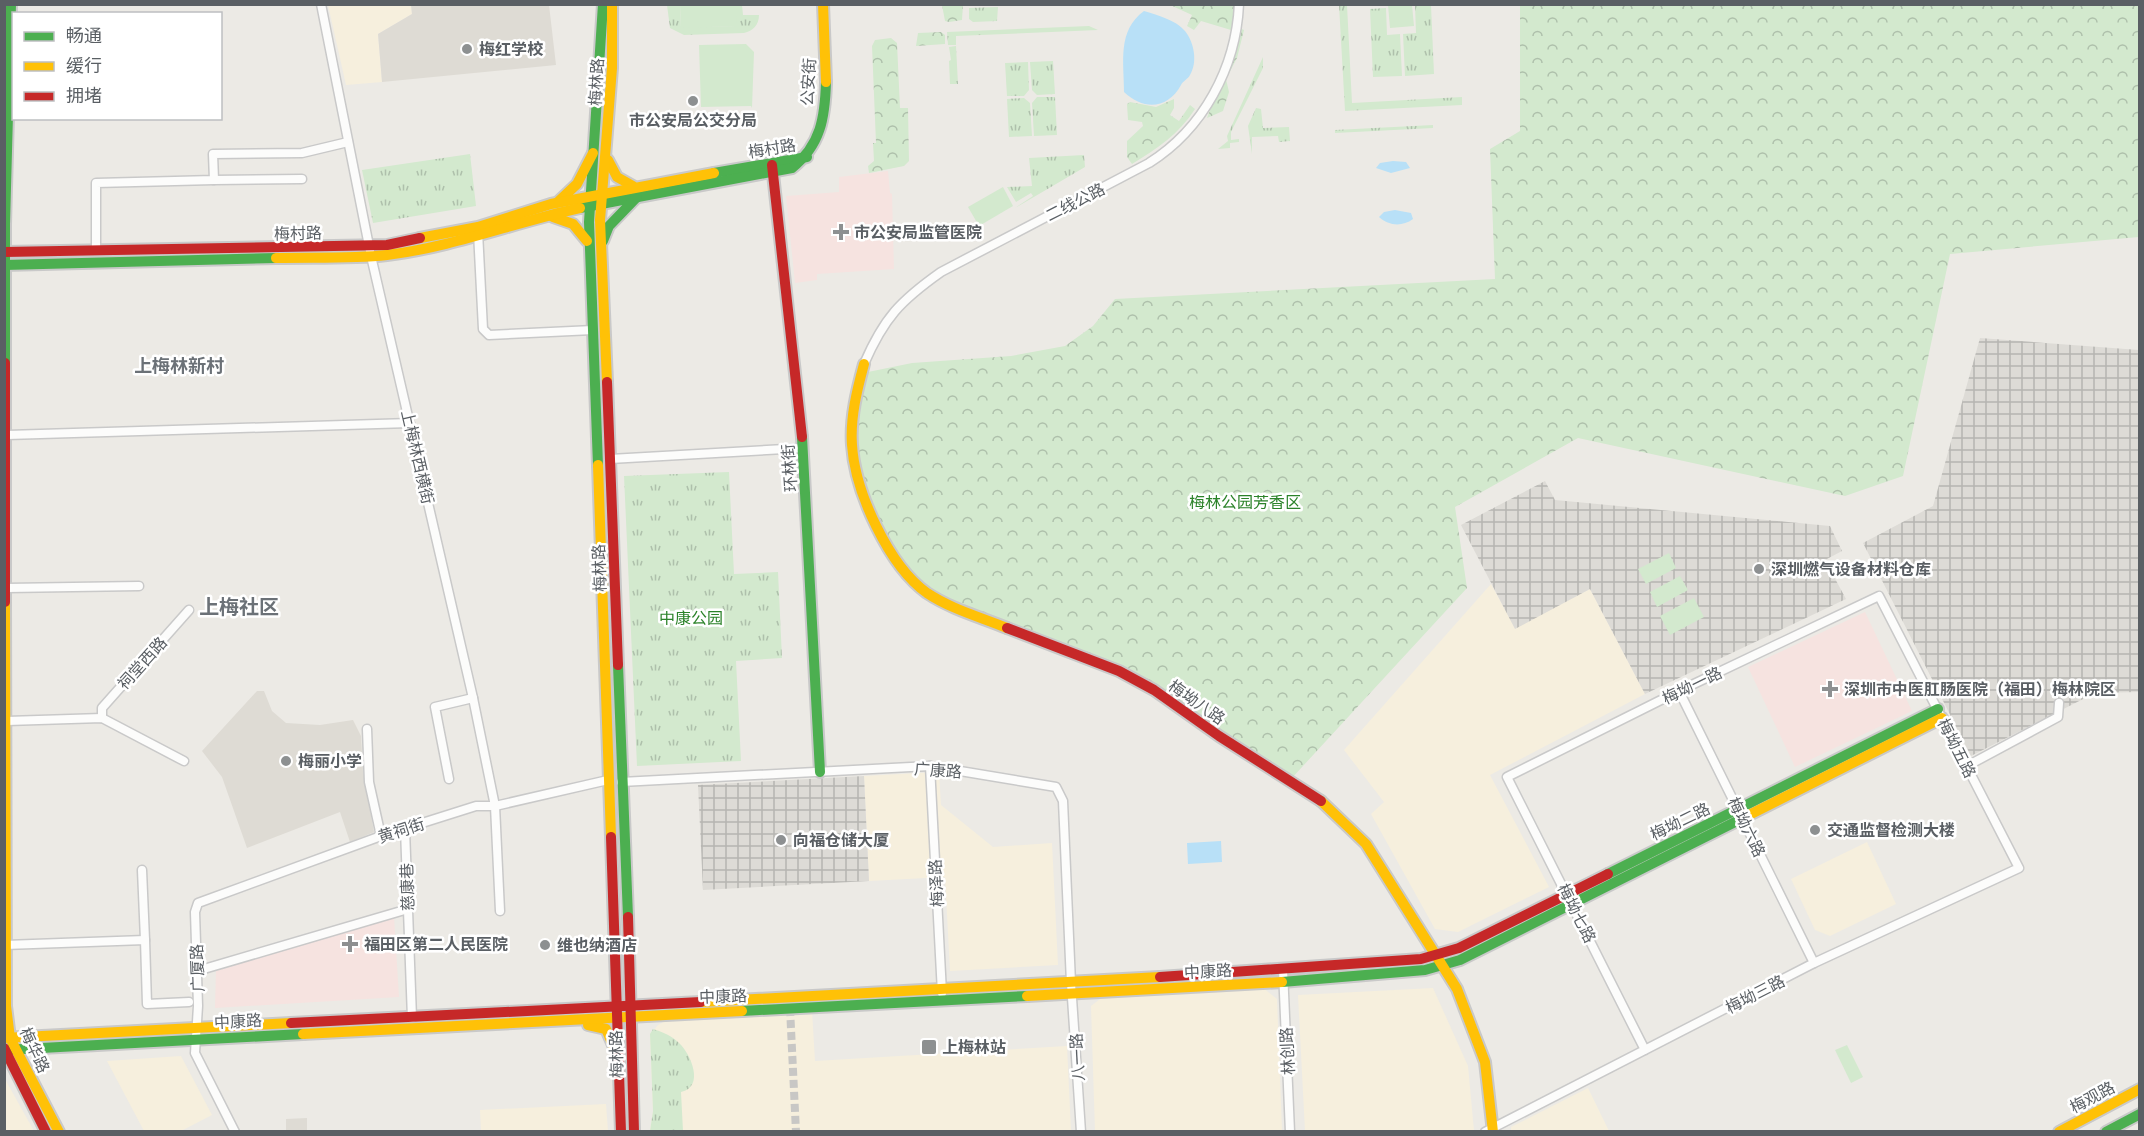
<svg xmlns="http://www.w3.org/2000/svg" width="2144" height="1136" viewBox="0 0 2144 1136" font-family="Cabin,'Noto Sans SC',sans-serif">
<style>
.commercial{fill:#f6efdd}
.industrial{fill:url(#industrial-grid)}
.education{fill:#dedbd4}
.medical{fill:#f6e3e0}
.grass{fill:url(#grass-tufts)}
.forest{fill:url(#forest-crowns)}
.garden{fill:#d3e9ce}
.water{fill:#b8e0f7}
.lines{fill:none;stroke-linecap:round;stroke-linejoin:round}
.street-tunnel{stroke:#c8c7c5;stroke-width:8;stroke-dasharray:8 4;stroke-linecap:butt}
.street-casing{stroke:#c9c9c9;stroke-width:11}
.fast-casing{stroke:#c9c9c9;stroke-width:14}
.slow-casing{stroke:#c9c9c9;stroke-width:14}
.jam-casing{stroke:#c9c9c9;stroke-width:14}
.street{stroke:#fcfcfb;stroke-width:8}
.fast{stroke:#4caf50;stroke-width:10}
.slow{stroke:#ffc107;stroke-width:10}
.jam{stroke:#c62828;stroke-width:10}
.poi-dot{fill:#8d9091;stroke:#fff;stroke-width:2}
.labels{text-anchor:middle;stroke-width:5;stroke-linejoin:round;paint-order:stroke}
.poi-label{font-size:16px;font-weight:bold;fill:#5a5f64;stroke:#fff;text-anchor:start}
.street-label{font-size:16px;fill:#5a5f64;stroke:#fff}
.park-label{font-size:16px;fill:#2c832a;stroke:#fff}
.neighbourhood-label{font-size:18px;font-weight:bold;fill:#6b7177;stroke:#fff}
.quarter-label{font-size:20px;font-weight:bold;fill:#6b7177;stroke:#fff}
</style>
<defs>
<pattern id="industrial-grid" width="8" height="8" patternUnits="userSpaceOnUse" patternTransform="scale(1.5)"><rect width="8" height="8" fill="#dddbd6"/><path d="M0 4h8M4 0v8" fill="none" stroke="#b6b5b1"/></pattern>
<pattern id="grass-tufts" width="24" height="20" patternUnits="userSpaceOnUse" patternTransform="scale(1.5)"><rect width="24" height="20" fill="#d3e9ce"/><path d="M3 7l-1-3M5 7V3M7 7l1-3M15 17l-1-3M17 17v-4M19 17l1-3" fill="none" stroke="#aec0ab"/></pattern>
<pattern id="forest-crowns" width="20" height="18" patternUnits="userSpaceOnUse" patternTransform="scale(1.5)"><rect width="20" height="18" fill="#d3e9ce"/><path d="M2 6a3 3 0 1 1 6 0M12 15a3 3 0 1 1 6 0" fill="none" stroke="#aec0ab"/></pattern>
</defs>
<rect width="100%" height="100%" fill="#eceae5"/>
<g class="commercial">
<polygon points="328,5 411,5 412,14 378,34 382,82 346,85"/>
<polygon points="1491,584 1515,628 1590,589 1645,694 1490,775 1549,887 1458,932 1435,929 1371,814 1384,802 1344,750"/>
<polygon points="939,772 941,805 993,847 1052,843 1058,965 950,971 945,877 869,881 864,776"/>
<polygon points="1867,842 1896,904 1830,936 1815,930 1791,879"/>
<polygon points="1263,988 1277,999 1282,1131 1095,1131 1091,1006 1104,996"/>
<polygon points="1433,988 1468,1066 1474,1131 1305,1131 1298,995"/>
<polygon points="812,1010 815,1061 1067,1046 1071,1131 650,1131 653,1111 650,1034 658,1025 667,1020"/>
<polygon points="181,1056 212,1115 181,1131 144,1131 107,1061"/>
<polygon points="4,1079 5,1079 34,1131 5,1131"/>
<polygon points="1588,1088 1609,1131 1511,1131 1511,1127"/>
<polygon points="606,1104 608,1131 481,1131 480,1110"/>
</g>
<g class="industrial">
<polygon points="1980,338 2139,350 2139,692 2095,693 1971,756 1863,543 1933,506"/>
<polygon points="1545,481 1555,500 1830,526 1842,551 1825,560 1846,599 1645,694 1590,589 1515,629 1461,525"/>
<polygon points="864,776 869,881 703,890 698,785"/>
</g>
<g class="education">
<polygon points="411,5 549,5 556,65 382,82 378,34 412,14"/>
<polygon points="257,691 264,691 272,711 286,723 320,725 353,720 361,736 363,771 374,832 350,842 340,812 247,848 222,777 202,751"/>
<polygon points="307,1118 307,1131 286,1131 286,1119"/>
</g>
<g class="medical">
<polygon points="888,171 890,193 892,194 894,269 817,274 817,280 795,283 786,196 839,192 839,177"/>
<polygon points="1865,612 1912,711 1795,767 1748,667"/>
<polygon points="394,917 399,997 215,1008 216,971"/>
</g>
<g class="grass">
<path d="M667 5H680L681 27 736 26V5H742L743 15H759C759 25 753 31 744 33L684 35 670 28Z"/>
<polygon points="1339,5 1347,5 1352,103 1462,97 1462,105 1345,111"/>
<polygon points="1431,5 1434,74 1405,76 1403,34 1416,33 1415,6"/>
<polygon points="998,7 997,21 973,22 969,19 969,8"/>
<polygon points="1386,8 1387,35 1400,34 1402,76 1373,77 1370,9"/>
<polygon points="1089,26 1098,30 956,36 956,45 948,45 947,32"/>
<polygon points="956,46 958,84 950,84 949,61 951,60 949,47"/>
<polygon points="1263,57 1263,68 1231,132 1231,140 1239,139 1239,142 1230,143 1230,148 1218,149 1228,141 1227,136"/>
<polygon points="1053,61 1055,94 1037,95 1032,90 1030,62"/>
<polygon points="1028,62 1029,90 1024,96 1007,96 1005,63"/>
<polygon points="1037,97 1055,97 1057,135 1034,136 1032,103"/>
<polygon points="1024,98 1030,103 1032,136 1009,137 1007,99"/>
<polygon points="1256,108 1261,109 1263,128 1289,127 1290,141 1279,142 1278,136 1252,137 1252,154 1248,126"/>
<polygon points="1433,125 1433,128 1335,133 1335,130"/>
<polygon points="470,154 476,206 373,223 362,170"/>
<polygon points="1084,155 1085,167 1015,208 1033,196 1031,193 1016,202 1007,187 1032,186 1029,158"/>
<polygon points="729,472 734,574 778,572 782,658 736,661 741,761 637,766 624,476"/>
<path d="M653 1029C663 1032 672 1036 679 1043 691 1054 705 1087 681 1092L683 1131H650L653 1111 650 1034Z"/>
</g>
<g class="forest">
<polygon points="1168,4 1235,5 1231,30 1201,21 1194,30 1187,26 1192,15"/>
<polygon points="942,5 963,5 962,20 949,22 945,21"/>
<polygon points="1520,5 2139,5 2139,237 1950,254 1903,476 1845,496 1578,438 1455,507 1467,588 1291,779 1154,690 933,598 900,564 854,460 858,385 868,372 912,363 1011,356 1065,346 1093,326 1115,299 1495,279 1490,149 1520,131"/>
<polygon points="1239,28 1244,30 1237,58 1226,79 1229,92 1223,111 1207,118"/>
<polygon points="941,32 945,35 945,44 916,46 918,33"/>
<polygon points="891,38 897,43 900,108 908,108 909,161 904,166 869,173 868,166 874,161 873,143 876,143 872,46 875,40"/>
<path d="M1174 99V108L1170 115 1179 121 1190 105 1195 109C1179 134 1157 149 1132 164L1127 157V141L1143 126 1142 122 1128 120 1127 104 1130 102 1156 107Z"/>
</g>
<g class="garden">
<polygon points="680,5 736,5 737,26 681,28"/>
<polygon points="1388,5 1412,5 1414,26 1390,28"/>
<polygon points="746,44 754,52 752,108 751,106 701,107 699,45"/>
<polygon points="1003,187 1013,206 979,226 968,207"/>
<polygon points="1669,553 1676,568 1646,584 1638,569"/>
<polygon points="1680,576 1688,590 1657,607 1650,592"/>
<polygon points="1694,598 1704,617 1670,635 1660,616"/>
<polygon points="1847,1045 1863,1077 1851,1083 1835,1050"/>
</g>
<g class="water">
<path d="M1144 11C1157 15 1176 20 1185 31 1194 42 1198 62 1190 75 1188 79 1183 81 1181 85 1168 109 1144 111 1124 92 1124 61 1117 31 1144 11Z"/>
<polygon points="1393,161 1406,162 1410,168 1391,173 1376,168 1380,163"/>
<path d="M1395 210 1411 213 1413 219C1402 227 1389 226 1379 217L1384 212Z"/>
<polygon points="1221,841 1222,862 1188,864 1187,843"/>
</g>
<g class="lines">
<polyline class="street-tunnel" points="790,1008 796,1132"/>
<defs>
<g id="street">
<polyline points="321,4 371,256 473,698 495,806 500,911"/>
<polyline points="214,180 302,179"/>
<polyline points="478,232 483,329 489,335 593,330"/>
<polyline points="96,251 96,183 214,180 213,154 302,153 348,142"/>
<path d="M864 364C884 318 900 301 941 272L1149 163C1203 129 1236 68 1239 4"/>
<polyline points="7,435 410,423"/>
<polyline points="610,459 803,448"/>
<polyline points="7,588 139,586"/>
<polyline points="1679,691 1814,963"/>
<polyline points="102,718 102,708 189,610"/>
<polyline points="7,721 102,718 184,761"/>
<polyline points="367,729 369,782 381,836"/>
<polyline points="930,766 942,993"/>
<polyline points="1967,766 2058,717 2059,703"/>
<polyline points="449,779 435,707 473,698"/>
<polyline points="621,782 930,766 1056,787 1063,801 1071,983 1081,1132"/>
<polyline points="405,829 412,1018"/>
<polyline points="142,870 145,940"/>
<polyline points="5,945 145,940 147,1004 189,1002"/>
<polyline points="1283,970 1290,1132"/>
<polyline points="197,971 408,909"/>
<polyline points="235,1132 195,1053 198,1006 195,912 198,903 381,836 476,806 495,806 608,780"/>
<polyline points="1485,1132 1814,963 2019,868 1879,596 1679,691 1507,777 1645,1050"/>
</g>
<g id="fast">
<polyline points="714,173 807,157"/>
<path d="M580 208 792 168C821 145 825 117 826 82"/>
<polyline points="603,241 609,226 637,197"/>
<polyline points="4,265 276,258"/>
<polyline points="5,363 5,224 11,4"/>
<polyline points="802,437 820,772"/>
<polyline points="598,465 589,222 603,4"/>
<polyline points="618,665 628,917"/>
<polyline points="1608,874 1938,709"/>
<polyline points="1282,982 1425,970 1460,960 1743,818"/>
<polyline points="742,1011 1027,996"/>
<polyline points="4,1050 303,1034"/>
<polyline points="2106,1132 2140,1114"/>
</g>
<g id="slow">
<polyline points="823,4 826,82"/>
<polyline points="608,160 617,177 633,186"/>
<polyline points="559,201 577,184 593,153"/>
<polyline points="553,217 573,224 587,241"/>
<polyline points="420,238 478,227 551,204 714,173"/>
<path d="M276 258C312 257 350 259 387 255 453 247 515 222 580 208"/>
<path d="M864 364C857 390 850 418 852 445 855 492 889 566 927 593 951 609 980 617 1007 628"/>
<polyline points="607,382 600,220 612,68 612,4"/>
<polyline points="598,465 611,837"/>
<polyline points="5,602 6,1006 10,1038 59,1132"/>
<polyline points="1321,801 1366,844 1457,989 1485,1062 1493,1132"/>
<polyline points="1743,818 1942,718"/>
<polyline points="1027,996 1282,982"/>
<polyline points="701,1002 1160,977"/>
<polyline points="588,1025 606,1029 613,1045"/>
<polyline points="303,1034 742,1011"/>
<polyline points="4,1038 291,1023"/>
<polyline points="2059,1132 2140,1089"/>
</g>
<g id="jam">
<polyline points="772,165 802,437"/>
<polyline points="4,252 387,245 420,238"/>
<polyline points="5,363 5,602"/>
<polyline points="607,382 618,665"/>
<polyline points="1007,628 1119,671 1154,690 1219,736 1321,801"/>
<polyline points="611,837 621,1132"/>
<polyline points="628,917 634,1132"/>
<polyline points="1160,977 1421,959 1459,948 1608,874"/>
<polyline points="291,1023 701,1002"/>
<polyline points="4,1048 46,1132"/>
</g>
</defs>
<use href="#street" class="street-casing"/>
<use href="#fast" class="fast-casing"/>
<use href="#slow" class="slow-casing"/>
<use href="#jam" class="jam-casing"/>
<use href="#street" class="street"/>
<use href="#fast" class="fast"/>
<use href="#slow" class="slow"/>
<use href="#jam" class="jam"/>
</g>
<g class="poi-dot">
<circle cx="467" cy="49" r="6"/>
<circle cx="693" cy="101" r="6"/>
<path d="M838 223h6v6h6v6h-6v6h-6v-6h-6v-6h6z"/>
<circle cx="1759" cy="569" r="6"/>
<path d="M1827 680h6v6h6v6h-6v6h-6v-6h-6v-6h6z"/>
<circle cx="286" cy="761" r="6"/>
<circle cx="1815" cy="830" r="6"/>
<circle cx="781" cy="840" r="6"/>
<path d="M347 935h6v6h6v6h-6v6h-6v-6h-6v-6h6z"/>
<circle cx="545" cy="945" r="6"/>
<rect x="921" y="1039" width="16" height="16" rx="3"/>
</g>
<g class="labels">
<g class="poi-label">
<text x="479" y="55">梅红学校</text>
<text x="693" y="126" text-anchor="middle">市公安局公交分局</text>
<text x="854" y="238">市公安局监管医院</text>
<text x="1771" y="575">深圳燃气设备材料仓库</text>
<text x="1844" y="695">深圳市中医肛肠医院（福田）梅林院区</text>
<text x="298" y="767">梅丽小学</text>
<text x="1827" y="836">交通监督检测大楼</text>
<text x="793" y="846">向福仓储大厦</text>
<text x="364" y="950">福田区第二人民医院</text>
<text x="557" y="951">维也纳酒店</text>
<text x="942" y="1053">上梅林站</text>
</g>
<g class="street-label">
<text transform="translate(596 82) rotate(-87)" y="6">梅林路</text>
<text transform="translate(808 82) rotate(-87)" y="6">公安街</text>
<text transform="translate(772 148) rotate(-9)" y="6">梅村路</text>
<text transform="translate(1075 202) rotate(-27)" y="6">二线公路</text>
<text transform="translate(298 233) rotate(-1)" y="6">梅村路</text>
<text transform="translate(418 457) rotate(77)" y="6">上梅林西横街</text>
<text transform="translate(789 468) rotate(-94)" y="6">环林街</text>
<text transform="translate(599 568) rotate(-92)" y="6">梅林路</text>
<text transform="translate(142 663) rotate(-48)" y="6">祠堂西路</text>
<text transform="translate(1692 685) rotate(-26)" y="6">梅坳一路</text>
<text transform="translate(1197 702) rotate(35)" y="6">梅坳八路</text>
<text transform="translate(1957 748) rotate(63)" y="6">梅坳五路</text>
<text transform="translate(938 770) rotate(4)" y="6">广康路</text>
<text transform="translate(1680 821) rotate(-26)" y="6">梅坳二路</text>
<text transform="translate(1747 827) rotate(64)" y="6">梅坳六路</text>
<text transform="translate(401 830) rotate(-18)" y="6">黄祠街</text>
<text transform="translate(936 883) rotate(-93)" y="6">梅泽路</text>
<text transform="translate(407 887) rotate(-92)" y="6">慈康巷</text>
<text transform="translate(1577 913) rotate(63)" y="6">梅坳七路</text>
<text transform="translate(197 968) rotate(-92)" y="6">广厦路</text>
<text transform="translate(1208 971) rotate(-3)" y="6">中康路</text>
<text transform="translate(1755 994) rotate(-27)" y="6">梅坳三路</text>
<text transform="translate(723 996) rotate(-2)" y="6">中康路</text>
<text transform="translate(238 1021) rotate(-3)" y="6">中康路</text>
<text transform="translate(35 1050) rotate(65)" y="6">梅华路</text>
<text transform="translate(1287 1051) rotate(-93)" y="6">林创路</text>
<text transform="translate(616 1054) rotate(-91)" y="6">梅林路</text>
<text transform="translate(1077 1057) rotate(-93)" y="6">八一路</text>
<text transform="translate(2092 1097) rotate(-28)" y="6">梅观路</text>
</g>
<g class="park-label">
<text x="1245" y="508">梅林公园芳香区</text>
<text x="691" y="624">中康公园</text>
</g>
<g class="neighbourhood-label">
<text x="179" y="372">上梅林新村</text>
</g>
<g class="quarter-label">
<text x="239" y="614">上梅社区</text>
</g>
</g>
<rect width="2144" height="1136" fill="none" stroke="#5a5f64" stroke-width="12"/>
<rect x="12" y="12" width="210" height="108" fill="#ffffff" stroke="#bdbfc1" stroke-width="1.5"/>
<rect x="24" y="32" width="30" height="9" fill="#4caf50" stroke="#bdbfc1" stroke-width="1.5"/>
<text x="66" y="42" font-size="18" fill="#5a5f64">畅通</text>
<rect x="24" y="62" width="30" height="9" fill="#ffc107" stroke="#bdbfc1" stroke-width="1.5"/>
<text x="66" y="72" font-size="18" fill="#5a5f64">缓行</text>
<rect x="24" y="92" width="30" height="9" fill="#c62828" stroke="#bdbfc1" stroke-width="1.5"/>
<text x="66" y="102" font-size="18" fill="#5a5f64">拥堵</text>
</svg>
